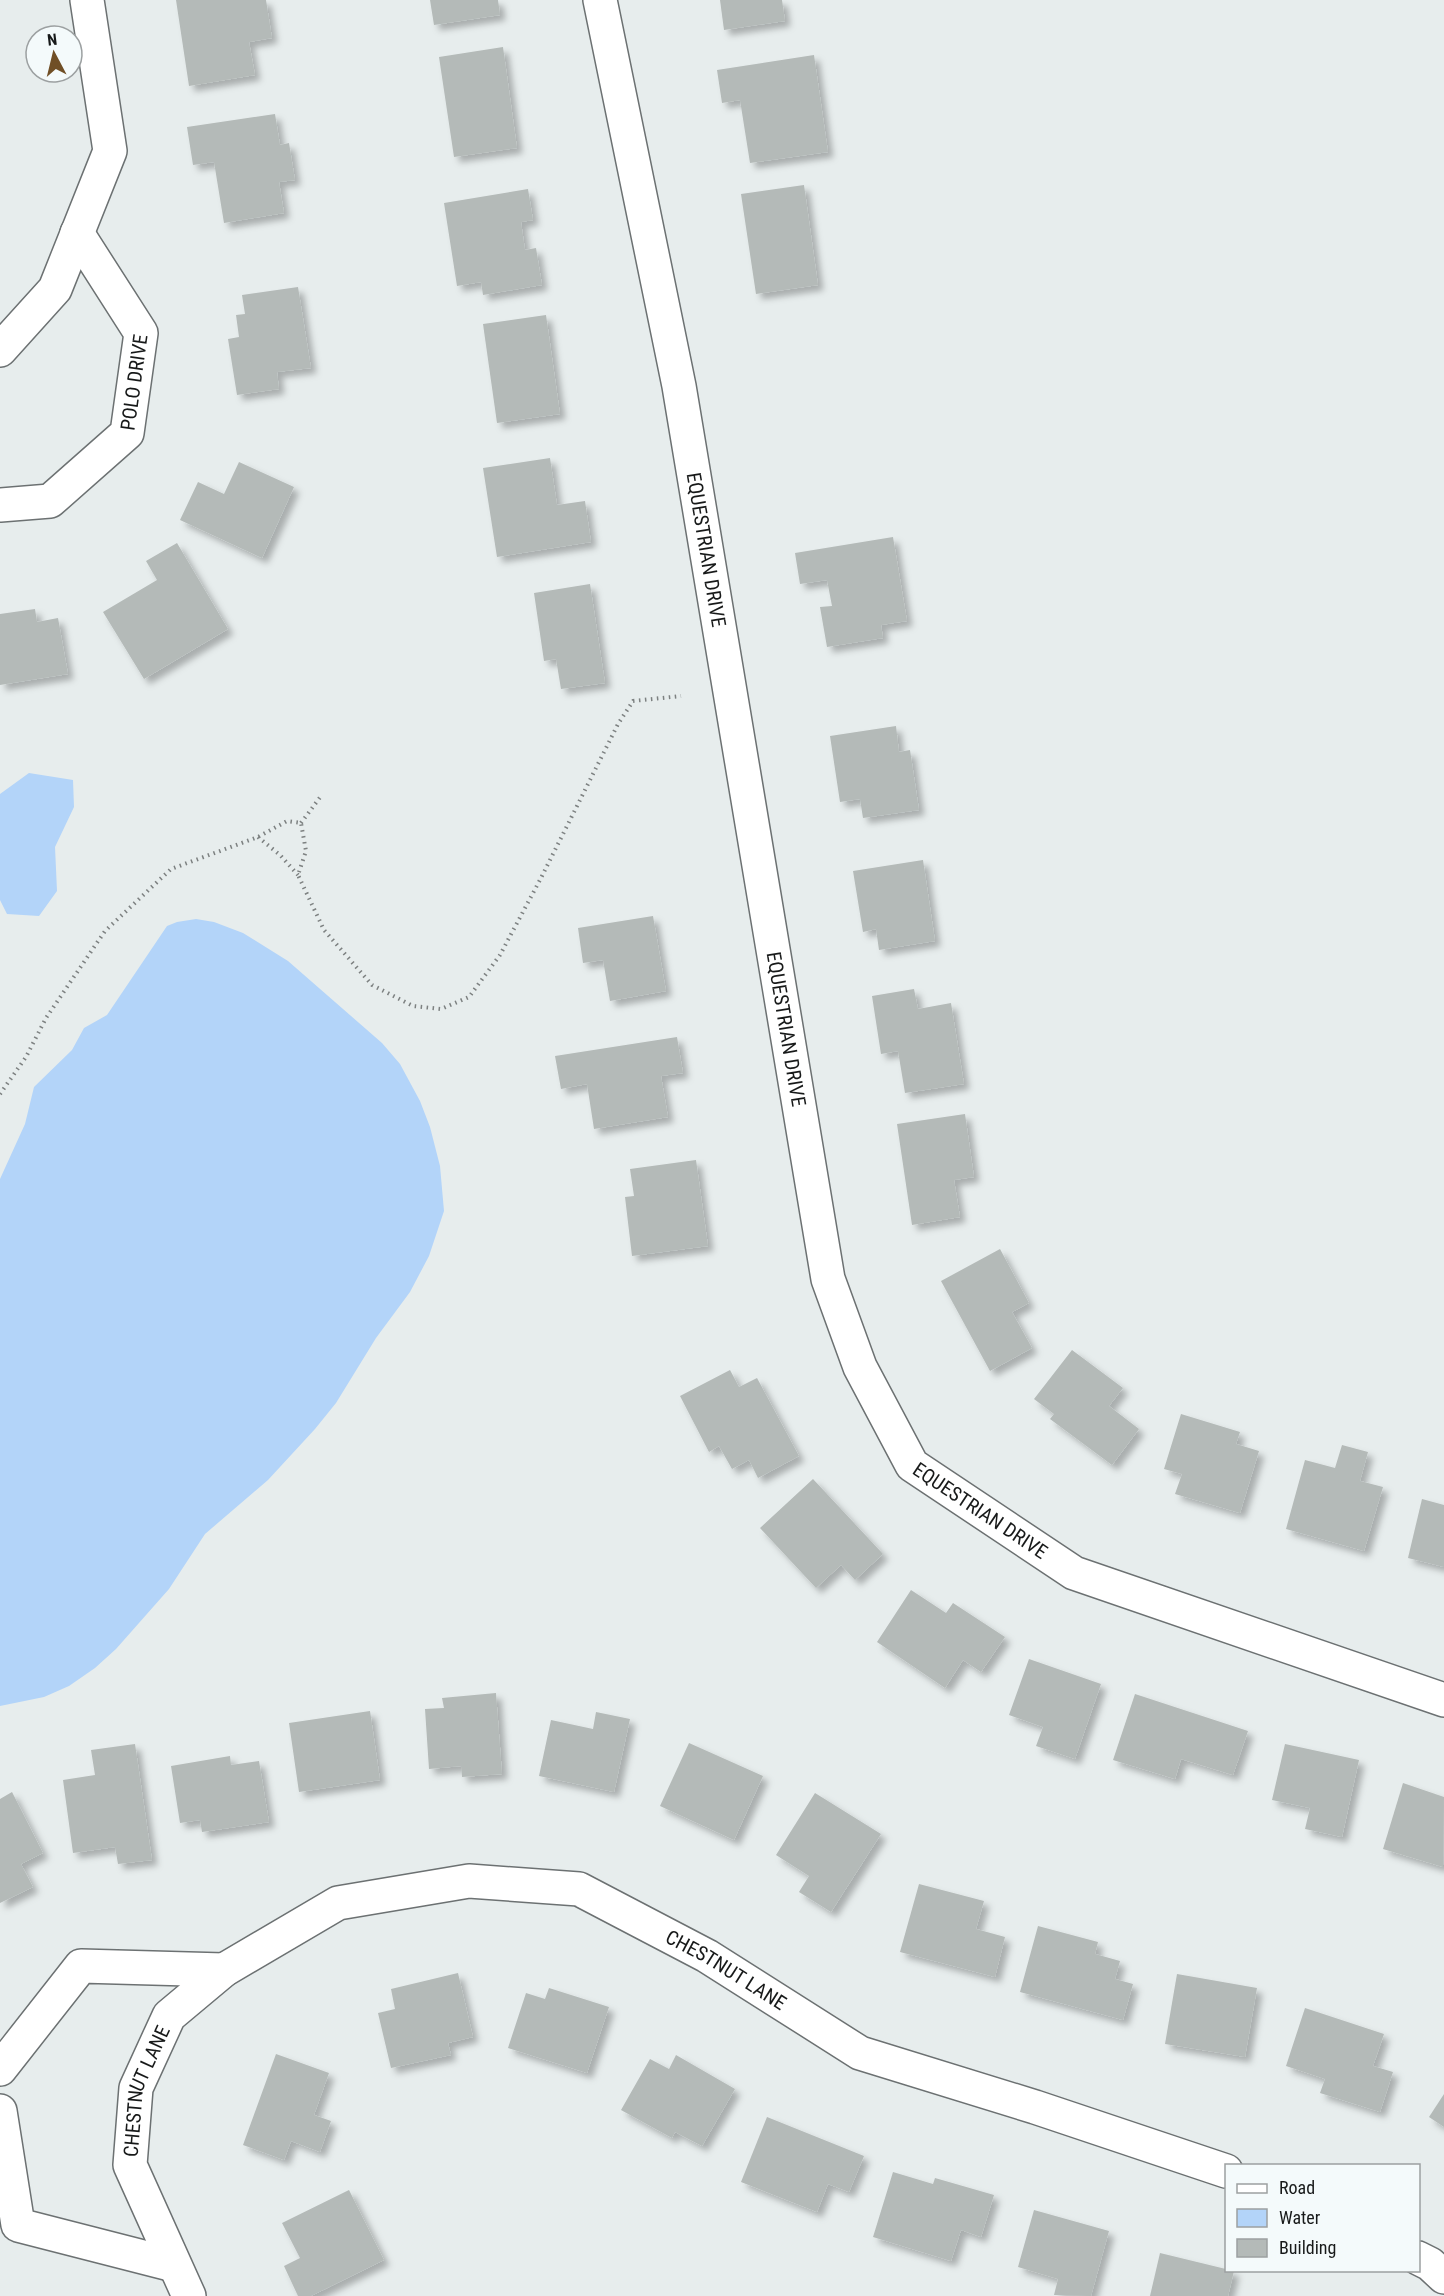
<svg xmlns="http://www.w3.org/2000/svg" width="1444" height="2296" viewBox="0 0 1444 2296" font-family="'Roboto Condensed',sans-serif">
<style>
.water{fill:#b3d4f9}
.building{fill:#b4bab8;filter:url(#shadow)}
.lines{fill:none;stroke-linecap:round;stroke-linejoin:round}
.minor-casing{stroke:#6c7172;stroke-width:36}
.path{stroke:#7d8181;stroke-width:4;stroke-dasharray:1.5 4.5;stroke-linecap:butt}
.minor{stroke:#fff;stroke-width:33}
.labels{text-anchor:middle;stroke-width:4.5;stroke-linejoin:round;paint-order:stroke}
.street-label{font-size:20px;fill:#171919;stroke:#f4fafb}
</style>
<defs>
<filter id="shadow"><feDropShadow dx="5.5" dy="5.5" stdDeviation="3" flood-color="#0004"/></filter>
</defs>
<rect width="100%" height="100%" fill="#e7eded"/>
<g class="water">
<polygon points="29,773 73,780 74,807 55,847 57,891 39,916 7,914 0,900 0,794"/>
<polygon points="196,919 214,922 243,933 288,961 382,1043 400,1064 420,1101 430,1127 440,1166 444,1211 429,1256 410,1292 376,1338 336,1403 315,1429 268,1480 205,1534 169,1589 116,1649 95,1668 69,1686 44,1697 0,1706 0,1179 25,1124 34,1087 72,1050 84,1028 107,1015 167,926 177,922"/>
</g>
<g class="building">
<polygon points="176,0 266,0 272,38 249,42 255,75 189,86"/>
<polygon points="430,0 498,0 500,15 434,25"/>
<polygon points="720,0 782,0 785,21 724,30"/>
<polygon points="503,47 517,148 454,157 439,57"/>
<polygon points="814,55 828,152 750,163 740,100 722,103 717,70"/>
<polygon points="275,114 280,145 289,143 295,180 279,182 284,213 224,223 214,162 193,165 187,127"/>
<polygon points="804,185 818,285 756,294 741,194"/>
<polygon points="528,189 533,220 521,222 525,250 536,248 542,285 483,295 481,282 457,286 444,203"/>
<polygon points="298,287 311,368 277,372 279,389 237,395 228,339 239,337 236,315 245,314 242,295"/>
<polygon points="546,315 560,414 497,423 483,324"/>
<polygon points="550,458 557,505 585,501 591,542 497,557 483,468"/>
<polygon points="239,462 294,487 262,558 180,520 198,482 224,494"/>
<polygon points="893,537 907,621 881,625 883,638 827,647 820,607 832,606 827,580 800,584 795,553"/>
<polygon points="177,543 228,629 144,679 103,612 157,580 146,561"/>
<polygon points="590,584 605,683 561,689 556,659 544,661 534,593"/>
<polygon points="35,609 37,622 58,618 68,674 0,685 0,614"/>
<polygon points="896,726 899,752 910,750 919,810 863,818 860,799 840,802 830,736"/>
<polygon points="923,860 935,941 879,950 876,929 863,932 853,871"/>
<polygon points="653,916 666,991 610,1001 603,960 583,963 578,928"/>
<polygon points="914,989 918,1009 951,1003 964,1084 905,1093 898,1051 881,1054 872,996"/>
<polygon points="677,1037 683,1073 661,1076 668,1117 594,1129 587,1084 561,1089 555,1056"/>
<polygon points="965,1114 974,1177 954,1180 960,1217 912,1225 897,1124"/>
<polygon points="696,1160 708,1246 632,1256 625,1197 634,1196 630,1169"/>
<polygon points="1000,1249 1029,1303 1012,1312 1032,1348 990,1371 941,1281"/>
<polygon points="1072,1350 1123,1388 1109,1406 1139,1429 1112,1465 1050,1419 1054,1414 1034,1399"/>
<polygon points="730,1370 739,1387 757,1378 799,1456 758,1478 749,1460 732,1469 719,1446 709,1452 680,1396"/>
<polygon points="1181,1414 1240,1432 1236,1444 1259,1451 1240,1513 1175,1494 1182,1474 1164,1469"/>
<polygon points="1342,1445 1368,1452 1360,1481 1383,1487 1364,1551 1286,1529 1305,1460 1335,1468"/>
<polygon points="813,1479 883,1554 855,1580 841,1565 816,1588 760,1528"/>
<polygon points="1422,1499 1444,1505 1444,1567 1408,1558"/>
<polygon points="911,1590 946,1613 953,1603 1005,1637 981,1672 963,1660 945,1688 877,1642"/>
<polygon points="1029,1659 1101,1684 1075,1759 1036,1746 1043,1727 1009,1715"/>
<polygon points="496,1693 502,1774 462,1777 461,1766 429,1769 425,1709 444,1708 442,1698"/>
<polygon points="1135,1694 1248,1731 1233,1775 1181,1759 1175,1779 1113,1760"/>
<polygon points="370,1711 380,1780 299,1792 289,1723"/>
<polygon points="596,1712 630,1719 614,1792 539,1776 551,1720 593,1729"/>
<polygon points="689,1743 763,1776 734,1840 660,1806"/>
<polygon points="135,1744 152,1860 118,1864 115,1847 73,1853 63,1780 95,1775 91,1750"/>
<polygon points="1285,1744 1359,1760 1342,1837 1305,1829 1310,1808 1272,1800"/>
<polygon points="230,1756 231,1765 259,1761 269,1822 202,1832 200,1820 180,1823 171,1766"/>
<polygon points="1403,1783 1444,1797 1443,1867 1383,1849"/>
<polygon points="12,1792 43,1853 21,1864 33,1887 0,1903 0,1799"/>
<polygon points="815,1793 881,1834 831,1912 799,1892 809,1876 776,1855"/>
<polygon points="919,1884 984,1901 976,1929 1005,1937 995,1977 900,1952"/>
<polygon points="1038,1926 1098,1942 1095,1954 1120,1961 1115,1979 1133,1984 1123,2020 1020,1992"/>
<polygon points="458,1973 473,2037 448,2043 451,2055 391,2068 378,2013 395,2009 391,1989"/>
<polygon points="1177,1974 1257,1988 1245,2057 1165,2044"/>
<polygon points="549,1988 609,2007 587,2073 508,2048 526,1993 545,1999"/>
<polygon points="1305,2008 1384,2034 1373,2066 1393,2072 1380,2112 1320,2093 1325,2079 1286,2066"/>
<polygon points="276,2054 329,2073 314,2115 331,2121 320,2152 291,2141 284,2160 243,2145"/>
<polygon points="676,2055 735,2089 702,2146 675,2132 672,2138 621,2110 650,2059 669,2069"/>
<polygon points="1444,2094 1444,2127 1429,2117"/>
<polygon points="767,2117 864,2156 849,2192 828,2184 817,2212 741,2182"/>
<polygon points="893,2172 933,2184 935,2178 994,2195 981,2237 961,2230 951,2261 873,2237"/>
<polygon points="349,2190 384,2260 311,2296 298,2296 284,2266 300,2258 282,2223"/>
<polygon points="1034,2210 1109,2231 1091,2296 1054,2295 1058,2279 1018,2267"/>
<polygon points="1160,2253 1234,2271 1228,2296 1150,2296"/>
</g>
<g class="lines">
<defs>
<g id="minor">
<path id="s1" d="M600 0 679 386 828 1279 860 1367 912 1465 1074 1573 1444 1700"/>
<polyline points="0,350 55,289 110,151 87,0"/>
<path id="s2" d="M0 505 50 501 127 433 141 333 77 233"/>
<polyline points="0,2069 81,1966 224,1970"/>
<polyline points="0,2111 18,2225 174,2265"/>
<polyline points="1418,2258 1430,2264 1444,2277"/>
<path id="s3" d="M189 2296 130 2165 136 2088 169 2016 224 1970 338 1903 469 1881 579 1889 707 1956 860 2053 1035 2107 1226 2171"/>
</g>
</defs>
<use href="#minor" class="minor-casing"/>
<g class="path">
<polyline points="301,823 321,796"/>
<polyline points="258,837 280,855 298,875"/>
<polyline points="0,1094 26,1057 46,1018 105,931 171,869 258,837 287,821 301,823 306,851 298,875 324,930 372,985 413,1006 441,1009 469,997 500,955 541,878 618,724 633,701 681,696"/>
</g>
<use href="#minor" class="minor"/>
</g>
<g class="labels">
<g class="street-label">
<text dy="7" stroke="none"><textPath href="#s2" startOffset="204">POLO DRIVE</textPath></text>
<text dy="7" stroke="none"><textPath href="#s1" startOffset="560">EQUESTRIAN DRIVE</textPath></text>
<text dy="7" stroke="none"><textPath href="#s1" startOffset="1046">EQUESTRIAN DRIVE</textPath></text>
<text dy="7" stroke="none"><textPath href="#s1" startOffset="1586">EQUESTRIAN DRIVE</textPath></text>
<text dy="7" stroke="none"><textPath href="#s3" startOffset="915">CHESTNUT LANE</textPath></text>
<text dy="7" stroke="none"><textPath href="#s3" startOffset="220">CHESTNUT LANE</textPath></text>
</g>
</g>
<rect x="1225" y="2164" width="195" height="108" fill="#f4fafb" stroke="#9ca0a1" stroke-width="1.5"/>
<rect x="1237" y="2184" width="30" height="9" fill="#ffffff" stroke="#9ca0a1" stroke-width="1.5"/>
<text x="1279" y="2194" font-size="18" fill="#171919">Road</text>
<rect x="1237" y="2209" width="30" height="18" fill="#b3d4f9" stroke="#9ca0a1" stroke-width="1.5"/>
<text x="1279" y="2224" font-size="18" fill="#171919">Water</text>
<rect x="1237" y="2239" width="30" height="18" fill="#b4bab8" stroke="#9ca0a1" stroke-width="1.5"/>
<text x="1279" y="2254" font-size="18" fill="#171919">Building</text>
<g transform="translate(54 54) rotate(353)"><circle r="28" fill="#f4fafb" stroke="#9ca0a1" stroke-width="1.5"/>
<path d="M0-4.5L10 22L0 15L-10 22Z" fill="#704f26"/>
<text y="-9" font-size="16" font-weight="bold" text-anchor="middle" fill="#171919">N</text>
</g>
</svg>
